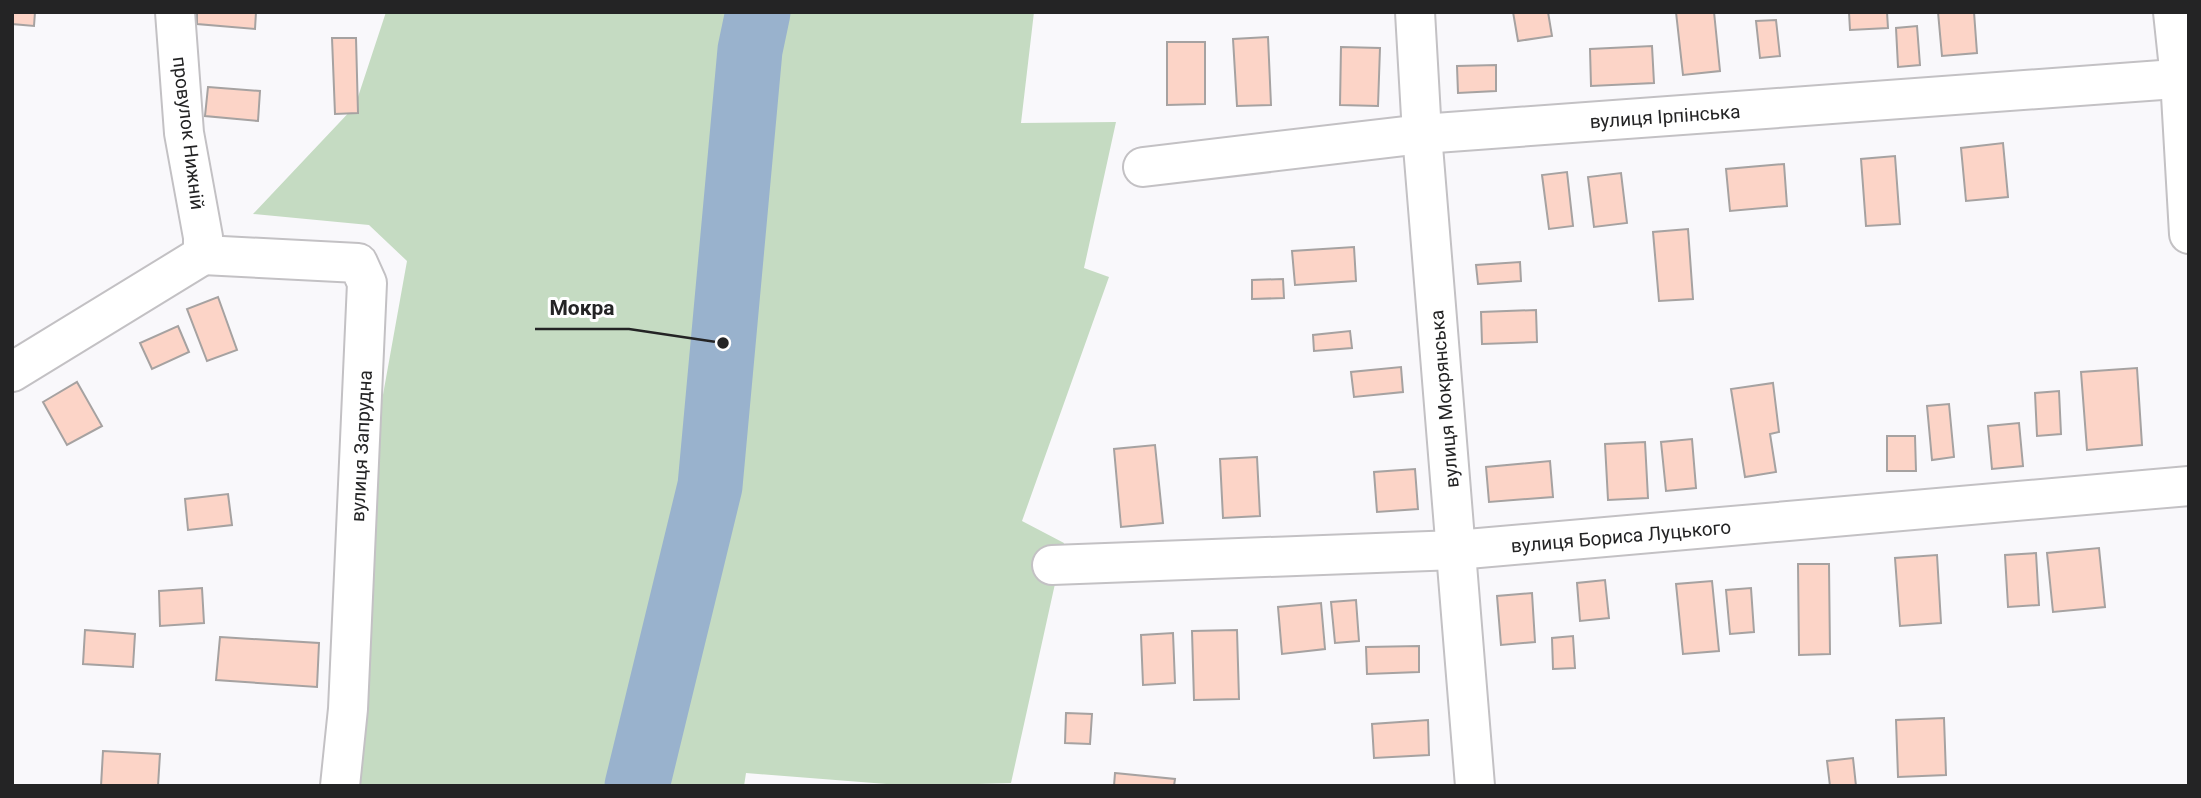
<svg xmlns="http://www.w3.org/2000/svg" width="2201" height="798" viewBox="0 0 2201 798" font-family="Roboto,sans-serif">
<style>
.green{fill:#c5dbc2}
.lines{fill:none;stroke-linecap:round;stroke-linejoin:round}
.river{stroke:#99b2cd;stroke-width:65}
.building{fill:#fcd4c7;stroke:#a6a2a1;stroke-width:2}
.street-casing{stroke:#c3c1c4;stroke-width:42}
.street{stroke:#fff;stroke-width:38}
.labels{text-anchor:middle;stroke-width:6;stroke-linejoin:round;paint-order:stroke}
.street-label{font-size:19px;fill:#242425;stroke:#fff}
.leader{fill:none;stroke:#242425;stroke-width:2.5}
.callout-dot{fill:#242425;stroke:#fff;stroke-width:2.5}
.callout-label{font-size:21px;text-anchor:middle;font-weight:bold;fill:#242425;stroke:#fff;stroke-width:6;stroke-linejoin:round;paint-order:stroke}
</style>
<rect width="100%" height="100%" fill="#f9f8fb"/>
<polygon class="green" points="386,12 1034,12 1021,123 1116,122 1084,268 1109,277 1022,521 1064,543 1011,783 912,786 746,773 744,786 343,786 372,456 407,261 369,225 253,214 355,106"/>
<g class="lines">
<polyline class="river" points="637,786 710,486 750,50 758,12"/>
</g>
<g class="building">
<polygon points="12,12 35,12 34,26 12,24"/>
<polygon points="197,12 256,12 255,29 197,24"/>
<polygon points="1513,12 1548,12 1552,36 1518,41"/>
<polygon points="1676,12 1714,12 1720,71 1683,75"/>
<polygon points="1849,12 1887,12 1888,28 1850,30"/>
<polygon points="1938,12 1974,12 1977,53 1942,56"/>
<polygon points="1776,20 1780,56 1760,58 1756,21"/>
<polygon points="1917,26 1920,65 1898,67 1896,28"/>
<polygon points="1268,37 1271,105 1237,106 1233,39"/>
<polygon points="332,38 356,38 358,113 335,114"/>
<polygon points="1167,42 1205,42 1205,104 1167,105"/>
<polygon points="1652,46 1654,83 1591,86 1590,49"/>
<polygon points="1341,47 1380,48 1378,106 1340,105"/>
<polygon points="1496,65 1496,91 1458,93 1457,66"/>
<polygon points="208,87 260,91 258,121 205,116"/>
<polygon points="2003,143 2008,197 1966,201 1961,148"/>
<polygon points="1895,156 1900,224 1866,226 1861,159"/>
<polygon points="1784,164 1787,206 1730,211 1726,169"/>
<polygon points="1567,172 1573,226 1549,229 1542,175"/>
<polygon points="1621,173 1627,223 1594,227 1588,177"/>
<polygon points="1688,229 1693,299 1659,301 1653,232"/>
<polygon points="1354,247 1356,281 1295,285 1292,251"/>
<polygon points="1520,262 1521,281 1478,284 1476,265"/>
<polygon points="1283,279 1284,298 1252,299 1252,280"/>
<polygon points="218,297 237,350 207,361 187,309"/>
<polygon points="1536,310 1537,342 1482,344 1481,312"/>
<polygon points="178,326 189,352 152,369 140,343"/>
<polygon points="1350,331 1352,348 1314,351 1313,335"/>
<polygon points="1401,367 1403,392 1354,397 1351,372"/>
<polygon points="2137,368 2142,445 2087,450 2081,372"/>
<polygon points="77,382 102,426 67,445 43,402"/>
<polygon points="1773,383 1779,432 1770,434 1776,472 1745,477 1731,389"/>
<polygon points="2059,391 2061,434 2037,436 2035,393"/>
<polygon points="1949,404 1954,457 1932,460 1927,406"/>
<polygon points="2019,423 2023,466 1992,469 1988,426"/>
<polygon points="1887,436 1915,436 1916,471 1887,471"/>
<polygon points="1692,439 1696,488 1666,491 1661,442"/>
<polygon points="1645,442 1648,498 1608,500 1605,444"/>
<polygon points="1155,445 1163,523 1121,527 1114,449"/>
<polygon points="1257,457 1260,516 1223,518 1220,459"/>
<polygon points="1550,461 1553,497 1489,502 1486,467"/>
<polygon points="1415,469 1418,509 1377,512 1374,472"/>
<polygon points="228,494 232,525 188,530 185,499"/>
<polygon points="2099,548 2105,607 2053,612 2047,553"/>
<polygon points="2036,553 2039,605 2008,607 2005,555"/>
<polygon points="1937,555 1941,623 1900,626 1895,558"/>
<polygon points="1798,564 1829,564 1830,654 1799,655"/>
<polygon points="1605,580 1609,618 1580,621 1577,583"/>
<polygon points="1712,581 1719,651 1683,654 1676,584"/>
<polygon points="202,588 204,623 160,626 159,591"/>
<polygon points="1751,588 1754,632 1730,634 1726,590"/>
<polygon points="1532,593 1535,642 1501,645 1497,596"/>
<polygon points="1356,600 1359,641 1335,643 1331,602"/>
<polygon points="1321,603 1325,649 1282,654 1278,607"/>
<polygon points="85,630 135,634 133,667 83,664"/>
<polygon points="1237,630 1239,699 1194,700 1192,631"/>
<polygon points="1173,633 1175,683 1143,685 1141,635"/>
<polygon points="1573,636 1575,668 1553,669 1552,638"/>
<polygon points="220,637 319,643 317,687 216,680"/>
<polygon points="1419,646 1419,672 1367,674 1366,647"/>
<polygon points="1066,713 1092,714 1090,744 1065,743"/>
<polygon points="1944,718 1946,775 1898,777 1896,720"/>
<polygon points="1428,720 1429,755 1374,758 1372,724"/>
<polygon points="103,751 160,754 158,786 101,786"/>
<polygon points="1853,758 1856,786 1830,786 1827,761"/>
<polygon points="1115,773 1175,779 1174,786 1114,786"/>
</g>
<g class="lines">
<defs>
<g id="street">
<polyline points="175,12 184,133 203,237 203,255"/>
<polyline points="1415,12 1422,134 1475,786"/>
<polyline points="2173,12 2180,78 2189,234"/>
<polyline points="1143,167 1422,134 2189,78"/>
<polyline points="203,255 358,263 367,283 348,709 340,786"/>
<polyline points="12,372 203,255"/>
<polyline points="1052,565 1456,550 2189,486"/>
</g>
</defs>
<use href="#street" class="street-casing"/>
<use href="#street" class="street"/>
</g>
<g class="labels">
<g class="street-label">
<text transform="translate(1665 116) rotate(-4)" y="7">вулиця Ірпінська</text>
<text transform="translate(189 133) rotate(83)" y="7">провулок Нижній</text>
<text transform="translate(1444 399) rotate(-95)" y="7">вулиця Мокрянська</text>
<text transform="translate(361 446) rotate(-87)" y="7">вулиця Запрудна</text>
<text transform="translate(1621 536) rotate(-5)" y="7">вулиця Бориса Луцького</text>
</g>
</g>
<path class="leader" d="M723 343L629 329H535"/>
<circle class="callout-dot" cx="723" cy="343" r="7"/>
<g class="callout-label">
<text x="582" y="315">Мокра</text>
</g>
<rect width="2201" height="798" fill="none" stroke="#242425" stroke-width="28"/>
</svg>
